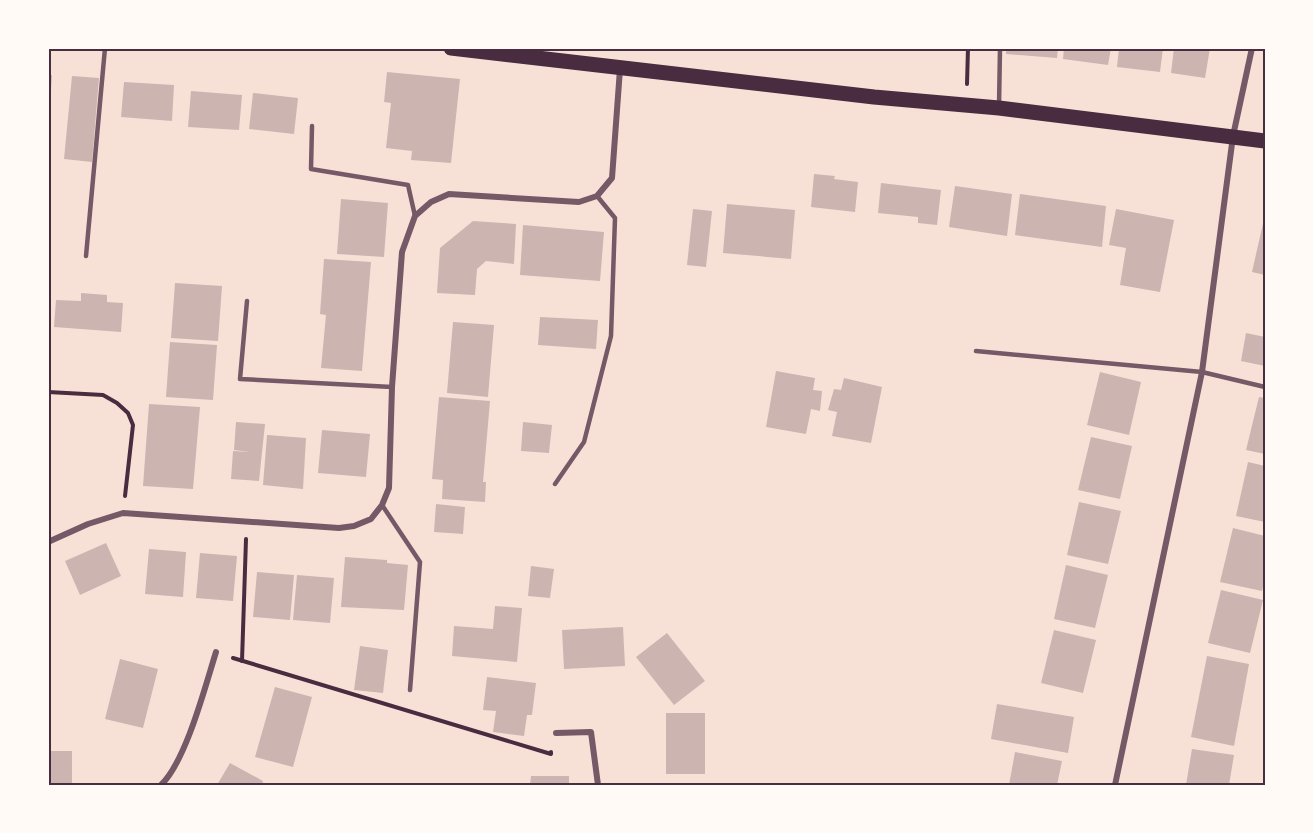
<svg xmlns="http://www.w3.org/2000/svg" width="1313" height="833" viewBox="0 0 1313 833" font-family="Figtree,sans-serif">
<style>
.building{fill:#ccb4b1}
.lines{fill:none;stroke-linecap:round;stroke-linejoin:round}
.path{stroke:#4a2c40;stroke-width:4}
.service{stroke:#755966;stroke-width:4.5}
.minor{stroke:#755966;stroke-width:6}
.primary{stroke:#4a2c40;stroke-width:15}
.neatline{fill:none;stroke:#4a2c40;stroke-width:2}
</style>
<rect width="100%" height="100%" fill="#f7e1d7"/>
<g class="building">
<polygon points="1006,48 1058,48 1057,58 1006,54"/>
<polygon points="1064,48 1111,48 1108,65 1063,59"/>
<polygon points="1119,48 1163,48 1160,72 1117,67"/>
<polygon points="1174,48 1210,48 1205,78 1171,73"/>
<polygon points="387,72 460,79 451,163 411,160 412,151 386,148 391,103 384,102"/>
<polygon points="48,75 52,75 50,108 48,108"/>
<polygon points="72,76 99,78 92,162 64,159"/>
<polygon points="124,82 174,85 172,121 121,117"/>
<polygon points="191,91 242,95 239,130 188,127"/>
<polygon points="253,93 298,98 294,134 249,129"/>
<polygon points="814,174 835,176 834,179 858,182 855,212 811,207"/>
<polygon points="881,183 941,190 937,225 918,223 918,217 878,213"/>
<polygon points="955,186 1012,194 1007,236 949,227"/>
<polygon points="1020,194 1106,206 1102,247 1015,235"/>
<polygon points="341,199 388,203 384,257 337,254"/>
<polygon points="727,204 795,210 791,259 723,253"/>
<polygon points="693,209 712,211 706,267 687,265"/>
<polygon points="1116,209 1174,220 1160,292 1120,285 1126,248 1109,245"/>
<polygon points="1264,219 1265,220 1265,275 1252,272"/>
<polygon points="473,221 516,224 514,264 486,261 477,269 475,295 437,293 440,248"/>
<polygon points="523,225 604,232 600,281 520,275"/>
<polygon points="324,259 371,262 362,371 321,368 326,315 320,314"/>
<polygon points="175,283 222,286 218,341 171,338"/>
<polygon points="81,293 107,295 107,302 123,303 121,332 54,327 56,300 81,301"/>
<polygon points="540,317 598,320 596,349 538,345"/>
<polygon points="453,322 494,325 488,397 447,393"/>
<polygon points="1246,333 1265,337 1265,366 1241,361"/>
<polygon points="170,342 217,345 213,400 166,397"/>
<polygon points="776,371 815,378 813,390 822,391 820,411 811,409 806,434 766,427"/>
<polygon points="1100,372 1141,382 1129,435 1087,425"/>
<polygon points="844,378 882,387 871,443 832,436 837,412 828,410 834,389 841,390"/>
<polygon points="439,397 490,401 483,482 486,482 485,502 442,499 443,480 432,479"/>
<polygon points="1259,397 1265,398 1265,454 1246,450"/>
<polygon points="149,404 200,407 193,489 143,486"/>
<polygon points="236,422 265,424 259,481 231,479 233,451 249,452 234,450"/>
<polygon points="523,422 552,425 549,453 521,451"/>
<polygon points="322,430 370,434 366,477 318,473"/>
<polygon points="267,435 306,438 303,489 263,485"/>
<polygon points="1091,437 1132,446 1120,499 1078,490"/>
<polygon points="1248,462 1265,466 1265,522 1236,516"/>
<polygon points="1079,502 1121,511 1108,564 1067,555"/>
<polygon points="436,504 465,507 463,534 434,532"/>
<polygon points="1233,528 1265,536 1265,579 1262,591 1220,582"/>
<polygon points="106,543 121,576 80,595 65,561"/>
<polygon points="149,549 186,552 183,597 145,594"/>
<polygon points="200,553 237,556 233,601 196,598"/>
<polygon points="345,557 387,560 387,563 408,565 404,610 341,607"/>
<polygon points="1066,565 1108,575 1095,628 1054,619"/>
<polygon points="531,566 554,569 550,598 528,596"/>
<polygon points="257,572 294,575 290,620 253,617"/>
<polygon points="297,575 334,578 330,623 293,620"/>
<polygon points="1221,590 1263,600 1250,653 1208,643"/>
<polygon points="495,606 522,608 517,662 452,656 454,626 493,629"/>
<polygon points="623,627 625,666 564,669 562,630"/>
<polygon points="1054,630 1096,640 1083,693 1041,683"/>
<polygon points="667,633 705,681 674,705 636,657"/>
<polygon points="360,646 388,650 383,693 354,690"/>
<polygon points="1207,656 1249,664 1234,746 1191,737"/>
<polygon points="120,659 158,669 143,728 105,719"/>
<polygon points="487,677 536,683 532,715 527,715 524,736 493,732 496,711 483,710"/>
<polygon points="275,687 312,697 293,767 255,757"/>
<polygon points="997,704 1074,717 1068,753 991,739"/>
<rect x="666" y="713" width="39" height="61"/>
<polygon points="1192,749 1234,755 1229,785 1186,785"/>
<rect x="48" y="751" width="24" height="34"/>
<polygon points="1015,752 1062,761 1057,785 1009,785"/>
<polygon points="230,763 263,781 262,785 217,785"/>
<polygon points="531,776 569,776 569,785 530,785"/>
</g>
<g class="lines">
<g class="path">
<polyline points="967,84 968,48"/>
<polyline points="48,392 103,395 117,403 128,413 133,425 125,496"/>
<polyline points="233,658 551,754 551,752"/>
<polyline points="242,661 246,539"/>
</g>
<g class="service">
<polyline points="999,106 1000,48"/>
<polyline points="312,126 311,169 408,185 415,216"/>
<polyline points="86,256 105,48"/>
<polyline points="247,301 240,379 392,387"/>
<polyline points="976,351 1202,372 1265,387"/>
<polyline points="555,484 584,442 611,336 615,218 597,196"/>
<polyline points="382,505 420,562 410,690"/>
</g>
<g class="minor">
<polyline points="48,542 88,524 123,513 339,528 354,526 371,519 382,505 389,488 392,387 402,252 415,216 431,202 449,194 579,202 597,196 612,178 620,69"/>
<polyline points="556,733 591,732 598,785"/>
<path d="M161 785C186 761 205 687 216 652"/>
<polyline points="1115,785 1202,372 1233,136 1252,48"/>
</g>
<polyline class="primary" points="451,48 874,97 999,108 1265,141"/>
</g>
<rect width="1313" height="833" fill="none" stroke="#fffaf5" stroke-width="99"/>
<rect x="50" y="50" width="1214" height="734" class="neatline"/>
</svg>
